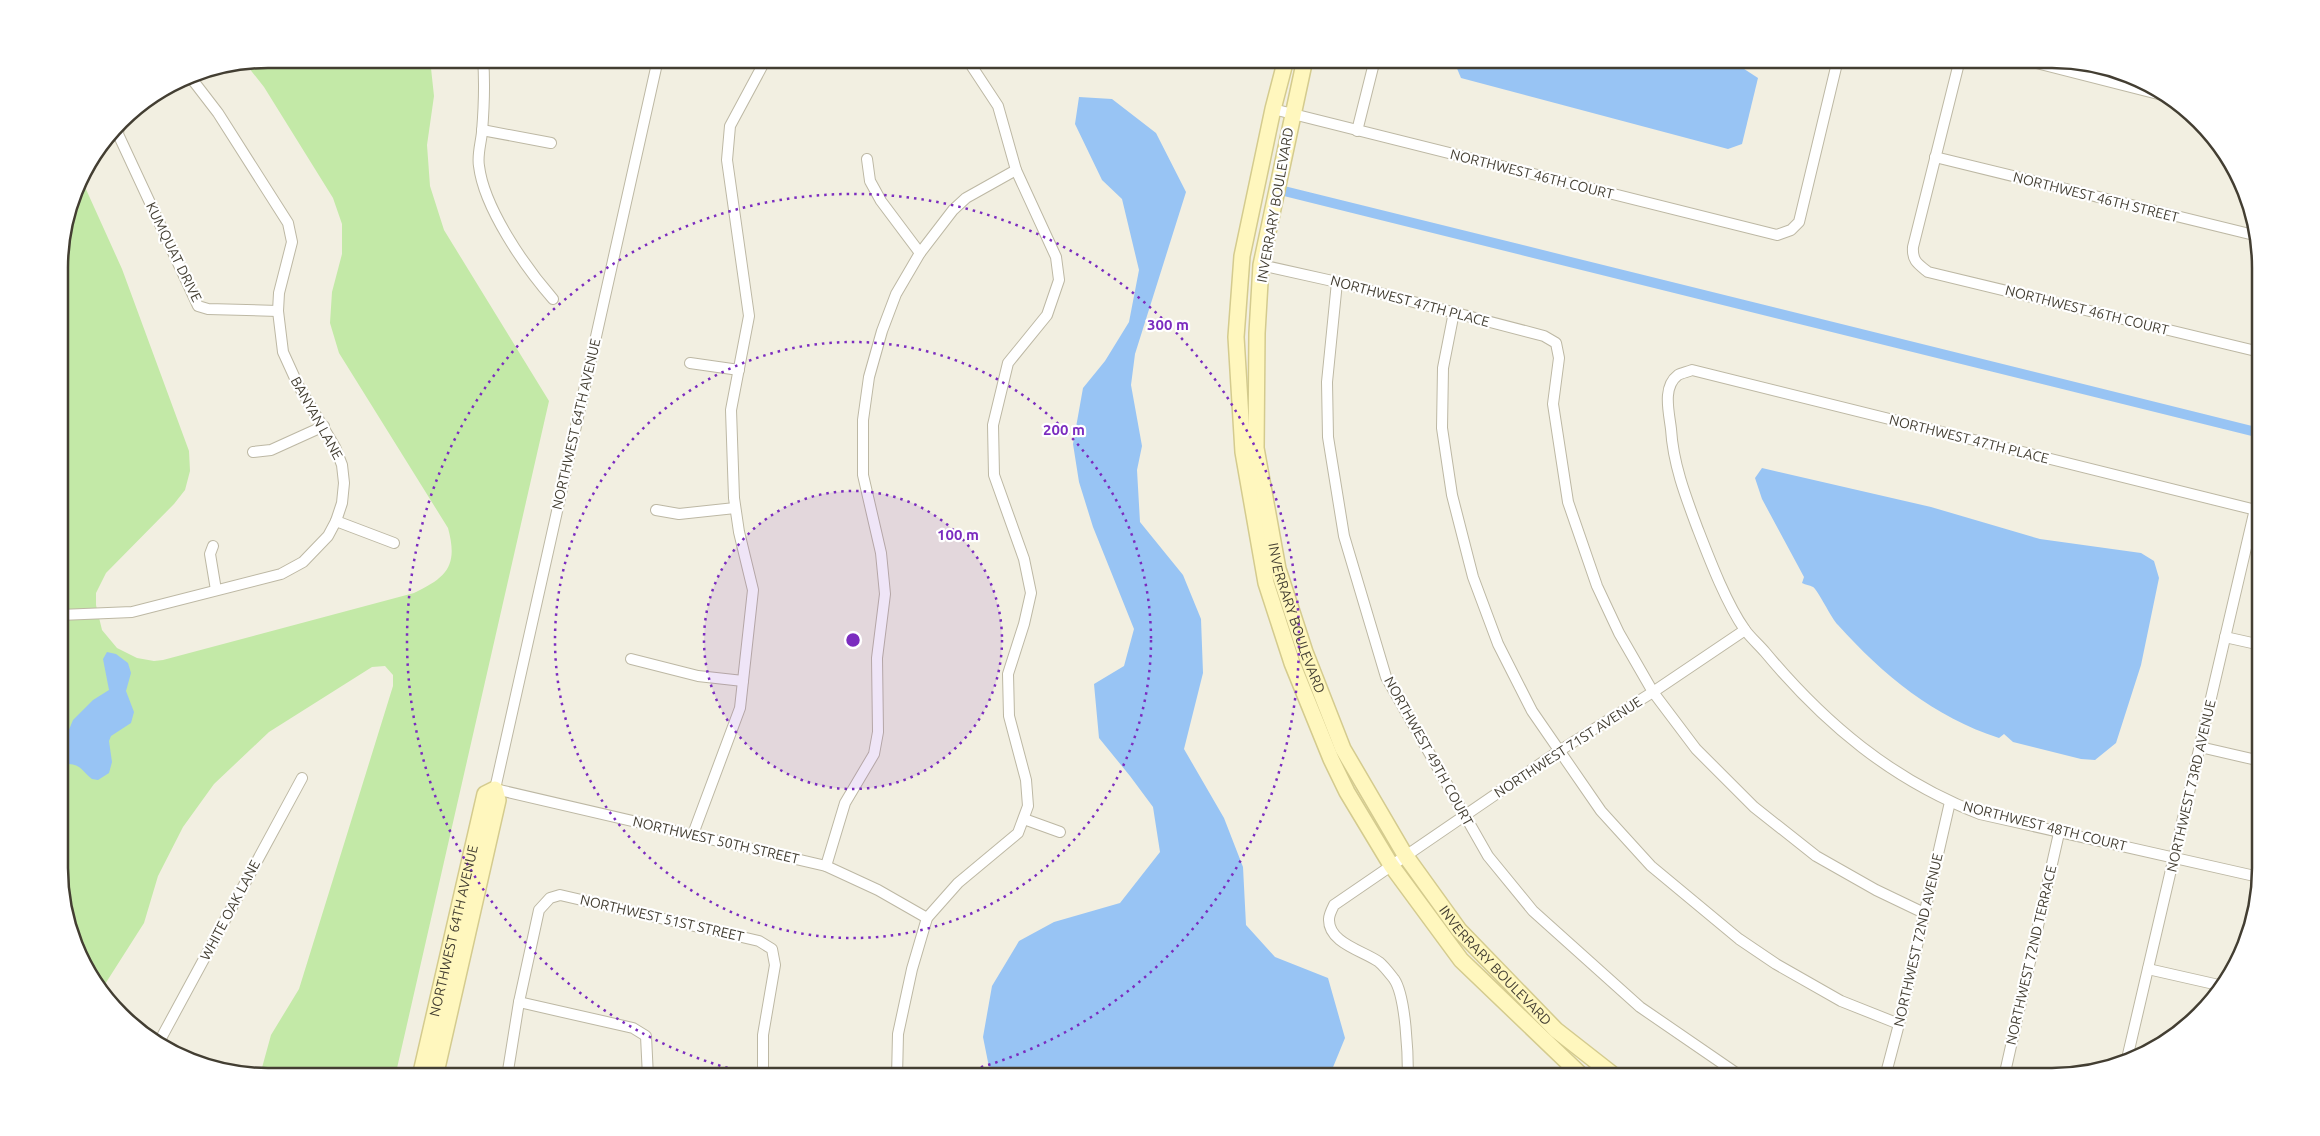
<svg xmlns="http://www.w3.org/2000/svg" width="2320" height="1136" viewBox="0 0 2320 1136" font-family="Ubuntu,sans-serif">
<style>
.green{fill:#c3e9a7}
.water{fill:#98c4f4}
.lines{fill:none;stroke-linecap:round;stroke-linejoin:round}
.canal{stroke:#98c4f4;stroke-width:10}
.street-casing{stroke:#bdb8a4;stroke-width:12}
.secondary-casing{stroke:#d4cb8e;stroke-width:18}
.street{stroke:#fff;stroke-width:10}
.secondary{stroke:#fff7be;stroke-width:15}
.ring{fill:none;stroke:#7b2cbf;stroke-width:2.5;stroke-dasharray:2.5 5}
.labels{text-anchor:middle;stroke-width:4.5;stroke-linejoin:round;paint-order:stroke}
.street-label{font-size:14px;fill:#433e32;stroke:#fff}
.rim{fill:none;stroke:#433e32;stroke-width:2.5}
.centre{fill:#7b2cbf;stroke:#fff;stroke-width:2.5}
.ring-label{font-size:15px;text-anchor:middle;font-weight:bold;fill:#7b2cbf;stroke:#fff;stroke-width:4.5;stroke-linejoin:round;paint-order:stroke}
</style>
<rect width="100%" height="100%" fill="#f2efe1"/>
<path class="green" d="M268 59H430L434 96 427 145 430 186 444 230 549 401 395 1077H268L260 1075 271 1035 299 989 393 686V675L385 666 372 667 269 732 214 784 183 827 158 876 144 923 100 992 75 948 61 896 59 254 80 176 122 269 189 451 190 471 185 490 174 504 106 573 96 593V605L102 630 117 648 137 658 154 661 163 660 414 593C448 577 458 565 448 528L339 353 330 323 332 292 342 254V224L333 198 264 87 245 63Z"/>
<g class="water">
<polygon points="1453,59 1711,59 1738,65 1758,78 1742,144 1728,149 1461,78"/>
<polygon points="1079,97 1112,99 1156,133 1186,192 1135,354 1131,385 1142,446 1137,470 1140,522 1183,575 1201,619 1203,673 1184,749 1224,818 1243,867 1246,925 1275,957 1328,978 1345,1038 1329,1077 991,1077 983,1037 992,986 1019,941 1054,922 1120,903 1160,852 1153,807 1130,776 1099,738 1094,684 1124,666 1134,629 1093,527 1079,482 1073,444 1083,388 1105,361 1129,322 1139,270 1122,199 1102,180 1075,124"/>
<path d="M1762 468 1931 507 2040 539 2141 553 2154 561 2159 578 2141 665 2116 743 2095 760 2081 759 2013 742 2004 734 1999 738C1934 717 1883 675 1838 625 1831 618 1818 590 1813 587 1809 585 1806 585 1802 583L1804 577 1762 499 1755 478Z"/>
<path d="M107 652 116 654 128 663 131 673 126 691 134 712 131 723 111 736 109 741 112 762 109 773 98 780 92 779C83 772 80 763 67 764L60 771V741L68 732 73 720 93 700 109 690 103 659Z"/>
</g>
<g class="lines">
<polyline class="canal" points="1284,191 2260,433"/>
<defs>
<g id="street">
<path d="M483 59C485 83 484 107 482 132 481 143 477 155 479 166 484 208 525 267 553 299"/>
<polyline points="658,59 495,789 826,866 878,890 927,918"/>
<path d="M1962 59 1959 63 1913 247C1912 261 1918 264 1928 272L2260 352"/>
<polyline points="2021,59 2170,97"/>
<polyline points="1273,109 1777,235 1791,230 1799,222 1838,59"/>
<polyline points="119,125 118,134 198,306 208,309 278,311"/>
<polyline points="482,130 551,143"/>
<polyline points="1357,131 1375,59"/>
<polyline points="1935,157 2258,236"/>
<polyline points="867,159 870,181 881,201 920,253"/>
<polyline points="1261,265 1337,282 1544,336 1556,343 1559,358 1553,404 1568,502 1597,586 1619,633 1653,692 1696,749 1754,807 1816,856 1876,890 1924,913"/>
<polyline points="1337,282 1327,382 1328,437 1344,536 1386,677 1488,856 1533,911 1640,1007 1742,1077"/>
<polyline points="1454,312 1443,368 1442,428 1452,495 1473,577 1498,644 1532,711 1601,811 1651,866 1739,939 1776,964 1841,1001 1899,1024"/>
<polyline points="690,363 739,370"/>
<polyline points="253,452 271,450 324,426"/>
<polyline points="656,510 679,514 735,508"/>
<polyline points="336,521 394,543"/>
<polyline points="213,546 210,554 216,590"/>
<polyline points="60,615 132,612 281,574 303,562 328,536 336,521 342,503 344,483 342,465 335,447 298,385 283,352 278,311 279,293 292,242 288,223 218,113 188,74"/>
<polyline points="2225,637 2261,645"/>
<polyline points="631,659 698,676 743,681"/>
<polyline points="2200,747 2261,761"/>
<polyline points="1024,819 1060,832"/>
<polyline points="693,834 740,708 753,590 739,532 734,498 731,410 749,316 727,160 730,126 766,59"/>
<polyline points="826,866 845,803 874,754 878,732 877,658 885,594 881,553 863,475 863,420 869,377 882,331 896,294 920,253 953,210 966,198 1016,170"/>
<path d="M2259 877 1980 814C1892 780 1825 724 1765 652 1759 645 1751 638 1745 630 1726 603 1709 558 1697 527 1685 495 1673 463 1671 429 1669 412 1662 387 1678 375 1681 373 1688 372 1692 370L2260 511"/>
<polyline points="2148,969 2223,986"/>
<polyline points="519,1002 633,1028 646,1036 648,1077"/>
<polyline points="159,1042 302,778"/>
<polyline points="2126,1063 2255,509"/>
<polyline points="507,1077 519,1002 539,910 550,898 560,895 759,941 772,949 775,965 763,1035 763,1077"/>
<polyline points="897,1077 898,1034 912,969 927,918 958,883 1018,833 1028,806 1026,780 1009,716 1008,674 1024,624 1031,593 1024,559 994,475 993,425 1008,363 1047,315 1059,280 1056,257 1016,170 998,106 967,59"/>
<path d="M1408 1077C1408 1056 1406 996 1394 979 1390 974 1384 966 1379 962 1364 951 1328 943 1329 919 1329 915 1332 909 1334 905L1559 751 1653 692 1745 630"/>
<polyline points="1885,1077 1899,1024 1950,802"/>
<polyline points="2004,1077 2059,833"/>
</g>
<g id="secondary">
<polyline points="1286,59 1273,109 1242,256 1236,337 1243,452 1266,583 1292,663 1331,759 1347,792 1391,865 1461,960 1583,1077"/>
<path id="s1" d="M1305 59 1261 265 1257 333 1256 448 1278 569 1305 652 1343 749 1405 855 1459 930 1556 1030 1616 1077"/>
<path id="s2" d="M420 1077 485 794 495 789 498 800 435 1077"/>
</g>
</defs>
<use href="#street" class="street-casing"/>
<use href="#secondary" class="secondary-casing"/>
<use href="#street" class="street"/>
<use href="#secondary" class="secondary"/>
</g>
<circle cx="853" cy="640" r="149" fill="#7b2cbf" fill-opacity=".12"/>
<g class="ring">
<circle cx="853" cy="640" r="149"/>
<circle cx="853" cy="640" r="298"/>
<path d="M764 1077A446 446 0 1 1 942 1077"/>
</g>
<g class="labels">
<g class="street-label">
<text transform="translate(1532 174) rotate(14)" y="5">NORTHWEST 46TH COURT</text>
<text transform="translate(2096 197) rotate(14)" y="5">NORTHWEST 46TH STREET</text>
<text transform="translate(1275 205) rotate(-80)" y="5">INVERRARY BOULEVARD</text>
<text transform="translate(174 252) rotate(64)" y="5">KUMQUAT DRIVE</text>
<text transform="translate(1410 301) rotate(15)" y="5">NORTHWEST 47TH PLACE</text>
<text transform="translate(2087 310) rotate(14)" y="5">NORTHWEST 46TH COURT</text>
<text transform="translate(317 418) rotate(61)" y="5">BANYAN LANE</text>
<text transform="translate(576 424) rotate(-77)" y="5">NORTHWEST 64TH AVENUE</text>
<text transform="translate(1969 439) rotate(14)" y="5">NORTHWEST 47TH PLACE</text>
<text dy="5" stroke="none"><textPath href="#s1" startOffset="569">INVERRARY BOULEVARD</textPath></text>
<text transform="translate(1568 747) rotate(-33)" y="5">NORTHWEST 71ST AVENUE</text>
<text transform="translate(1429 751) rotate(61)" y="5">NORTHWEST 49TH COURT</text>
<text transform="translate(2191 786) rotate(-77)" y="5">NORTHWEST 73RD AVENUE</text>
<text transform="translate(2045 826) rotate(14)" y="5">NORTHWEST 48TH COURT</text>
<text transform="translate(716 840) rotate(13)" y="5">NORTHWEST 50TH STREET</text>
<text transform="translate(230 910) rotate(-62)" y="5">WHITE OAK LANE</text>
<text transform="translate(662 918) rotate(13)" y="5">NORTHWEST 51ST STREET</text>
<text dy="5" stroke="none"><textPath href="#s2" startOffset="150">NORTHWEST 64TH AVENUE</textPath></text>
<text transform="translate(1918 940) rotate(-77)" y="5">NORTHWEST 72ND AVENUE</text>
<text transform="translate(2031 955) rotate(-77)" y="5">NORTHWEST 72ND TERRACE</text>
<text dy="5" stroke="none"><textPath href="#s1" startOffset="974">INVERRARY BOULEVARD</textPath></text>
</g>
</g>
<path d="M0 0H2320V1136H0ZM268 68H2052A200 200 0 0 1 2252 268V868A200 200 0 0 1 2052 1068H268A200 200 0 0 1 68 868V268A200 200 0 0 1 268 68Z" fill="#fff" fill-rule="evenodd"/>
<path class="rim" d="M268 68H2052A200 200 0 0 1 2252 268V868A200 200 0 0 1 2052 1068H268A200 200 0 0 1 68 868V268A200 200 0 0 1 268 68Z"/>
<circle cx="853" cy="640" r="8" class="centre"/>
<g class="ring-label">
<text x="1168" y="330">300 m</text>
<text x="1064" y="435">200 m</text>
<text x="958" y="540">100 m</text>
</g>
</svg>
